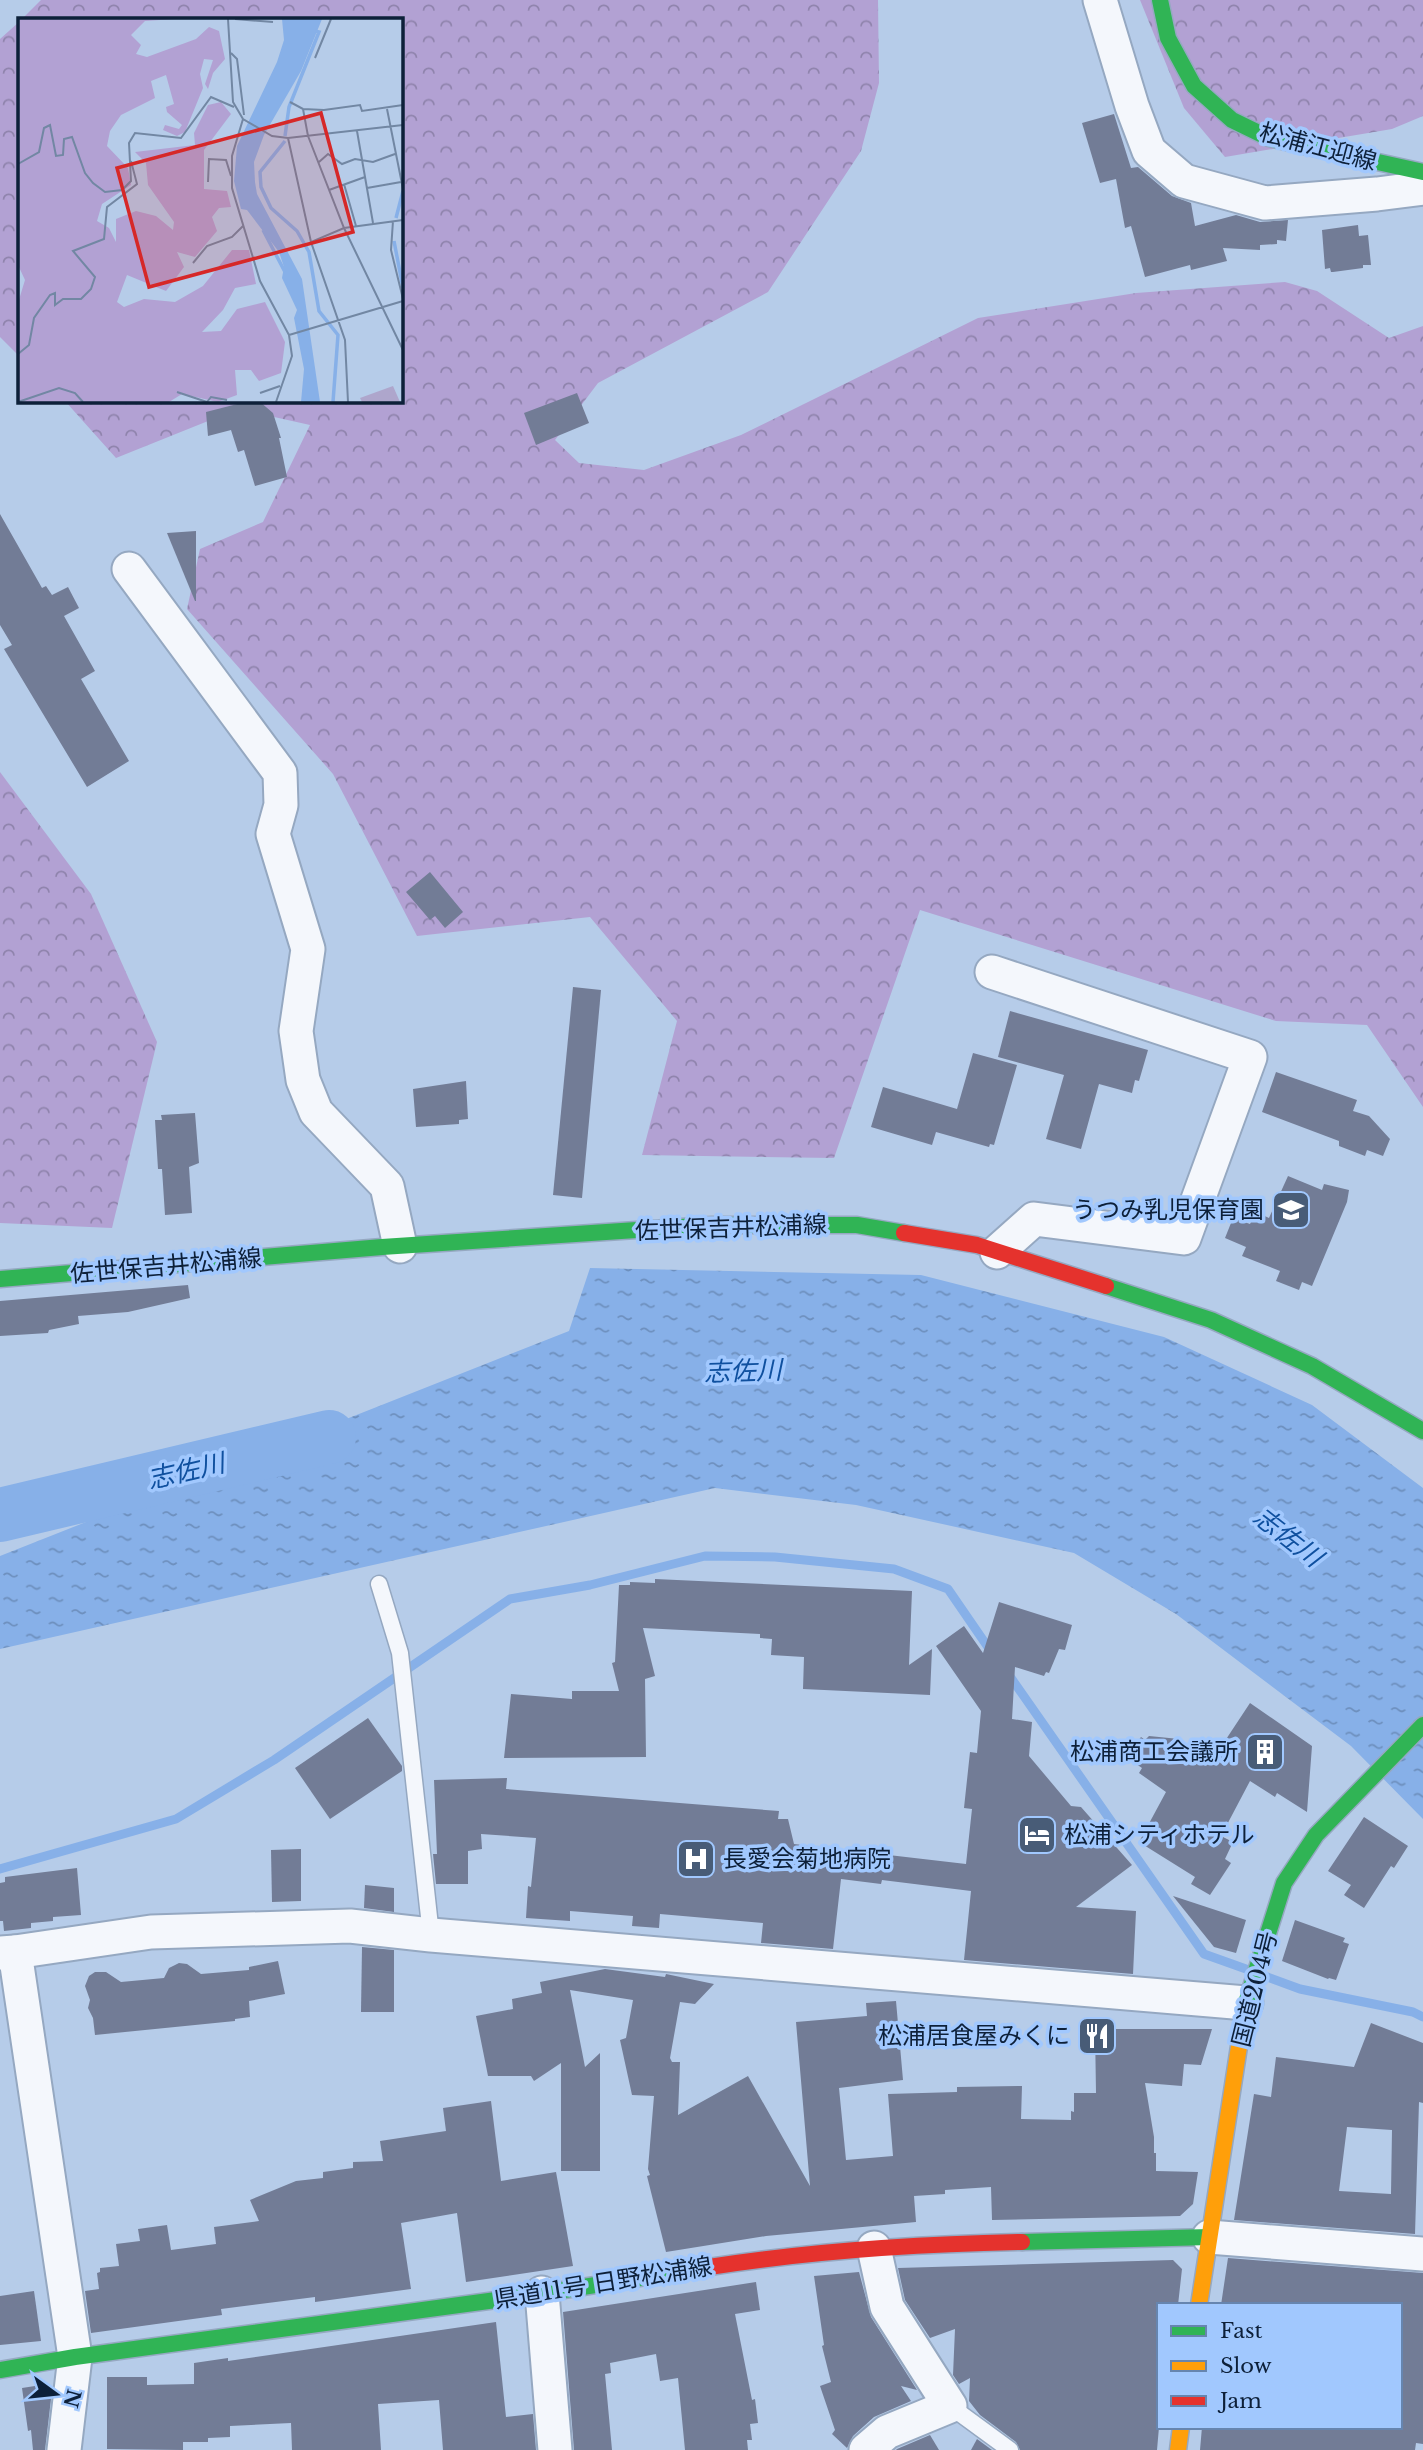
<svg xmlns="http://www.w3.org/2000/svg" width="1423" height="2450" viewBox="0 0 1423 2450" font-family="'Libre Baskerville','Noto Sans JP',serif">
<style>
.forest{fill:url(#forest-crowns)}
.water{fill:url(#water-ripples)}
.lines{fill:none;stroke-linecap:round;stroke-linejoin:round}
.stream{stroke:#87b0e8;stroke-width:9}
.river{stroke:#87b0e8;stroke-width:54}
.building{fill:#727c96;fill-rule:evenodd}
.lane-casing{stroke:#95a8c1;stroke-width:19}
.street-casing{stroke:#95a8c1;stroke-width:37}
.fast-casing{stroke:#95a8c1;stroke-width:19}
.slow-casing{stroke:#95a8c1;stroke-width:19}
.jam-casing{stroke:#95a8c1;stroke-width:19}
.lane{stroke:#f4f7fc;stroke-width:16}
.street{stroke:#f4f7fc;stroke-width:33}
.fast{stroke:#30b455;stroke-width:16}
.slow{stroke:#ff9f0a;stroke-width:16}
.jam{stroke:#e5322d;stroke-width:16}
.labels{text-anchor:middle;stroke-width:7;stroke-linejoin:round;paint-order:stroke}
.street-label{font-size:24px;fill:#0d2039;stroke:#a1c8fe}
.poi-label{font-size:24px;fill:#0d2039;stroke:#a1c8fe;text-anchor:end}
.water-label{font-size:26px;font-style:italic;fill:#0f509f;stroke:#a1c8fe}
.inset-river{fill:none;stroke:#87b0e8;stroke-width:3.5}
.inset-road{fill:none;stroke:#7287a3;stroke-width:2}
.view{fill:#d62828;fill-opacity:0.15;stroke:#d62828;stroke-width:3.5}
.inset-edge{fill:none;stroke:#0d2039;stroke-width:3.5}
</style>
<defs>
<pattern id="forest-crowns" width="20" height="18" patternUnits="userSpaceOnUse" patternTransform="scale(1.75)"><rect width="20" height="18" fill="#b2a1d3"/><path d="M2 6a3 3 0 1 1 6 0M12 15a3 3 0 1 1 6 0" fill="none" stroke="#8f83ac"/></pattern>
<pattern id="water-ripples" width="26" height="14" patternUnits="userSpaceOnUse" patternTransform="scale(1.75)"><rect width="26" height="14" fill="#87b0e8"/><path d="M2 4q2-2 4 0t4 0M15 11q2-2 4 0t4 0" fill="none" stroke="#6d8fbd"/></pattern>
</defs>
<rect width="100%" height="100%" fill="#b6cce9"/>
<g class="forest">
<polygon points="41,0 878,0 879,83 861,151 768,292 598,383 555,440 579,463 644,470 741,435 978,318 1136,293 1285,282 1317,291 1389,338 1423,326 1423,1107 1367,1025 1276,1021 920,910 834,1158 642,1155 677,1021 590,917 417,936 333,774 187,609 200,549 263,522 310,425 238,409 116,458 65,401 401,401 401,19 22,19"/>
<polygon points="1140,0 1423,0 1423,116 1392,129 1225,157 1184,108"/>
<polygon points="19,22 19,356 0,337 0,39"/>
<polygon points="0,772 91,894 157,1042 112,1228 0,1223"/>
</g>
<polygon class="water" points="590,1268 921,1275 1164,1337 1312,1405 1423,1488 1423,1819 1351,1746 1176,1614 1074,1553 856,1505 715,1488 0,1649 0,1556 569,1331"/>
<g class="lines">
<g class="stream">
<polyline points="1009,1675 1204,1954 1246,1969"/>
<polyline points="0,1869 176,1819 274,1760 510,1599 590,1585 705,1556 775,1557 894,1569 948,1589 992,1653"/>
<polyline points="1262,1975 1300,1989 1413,2012 1423,2017"/>
</g>
<polyline class="river" points="0,1515 329,1437"/>
</g>
<g class="building">
<polygon points="1114,114 1131,168 1138,167 1172,196 1191,203 1195,226 1236,215 1260,222 1288,220 1286,241 1277,240 1277,244 1260,245 1260,250 1223,248 1227,261 1191,270 1190,265 1145,277 1131,226 1125,228 1116,179 1100,183 1082,123"/>
<polygon points="1358,225 1359,236 1368,235 1371,265 1363,265 1363,268 1333,272 1331,272 1330,268 1325,269 1322,230"/>
<polygon points="577,393 589,423 536,445 524,413"/>
<polygon points="249,401 259,401 273,413 281,438 279,438 287,477 255,486 244,450 238,452 231,430 208,436 206,412"/>
<polygon points="0,514 42,588 46,586 52,595 68,587 79,608 64,616 95,671 81,679 129,761 87,787 4,649 12,645 0,625"/>
<polygon points="196,531 196,601 195,601 167,533"/>
<polygon points="430,872 463,912 445,928 435,916 430,920 406,892"/>
<polygon points="573,987 601,990 582,1198 553,1195"/>
<polygon points="1010,1011 1148,1050 1139,1081 1135,1080 1132,1093 1099,1084 1081,1149 1046,1139 1064,1075 998,1057"/>
<polygon points="973,1053 1017,1065 994,1145 990,1144 989,1147 936,1132 932,1145 871,1127 883,1087 957,1109"/>
<polygon points="1276,1072 1357,1100 1353,1111 1369,1116 1390,1139 1383,1156 1367,1150 1365,1156 1339,1146 1339,1141 1262,1112"/>
<polygon points="466,1081 468,1119 459,1120 459,1124 416,1127 413,1089"/>
<polygon points="195,1113 199,1163 189,1167 192,1213 165,1215 162,1169 158,1169 155,1120 162,1120 161,1115"/>
<polygon points="1288,1176 1322,1190 1324,1184 1349,1190 1347,1202 1312,1286 1302,1282 1299,1290 1276,1281 1280,1271 1242,1256 1246,1247 1225,1238 1233,1218 1250,1224 1256,1212 1269,1218"/>
<polygon points="188,1285 190,1298 128,1312 78,1316 79,1324 49,1330 48,1333 0,1336 0,1301"/>
<polygon points="655,1579 912,1591 909,1665 932,1649 930,1695 803,1689 804,1657 771,1655 772,1639 760,1638 760,1634 643,1628 655,1676 645,1679 646,1757 504,1758 511,1694 572,1699 572,1691 619,1691 612,1663 615,1662 619,1585 630,1585 630,1582 655,1583"/>
<polygon points="999,1602 1072,1625 1065,1650 1059,1649 1049,1673 1046,1672 1044,1676 1015,1667 1012,1719 1032,1722 1029,1756 1071,1806 1081,1807 1132,1865 1076,1907 1136,1911 1133,1974 964,1960 971,1891 882,1880 881,1884 841,1879 833,1949 761,1943 763,1923 660,1914 659,1928 632,1926 633,1916 570,1911 570,1921 526,1918 528,1886 531,1887 536,1838 481,1834 482,1849 468,1851 468,1884 436,1884 433,1854 437,1854 434,1780 507,1778 506,1789 779,1811 778,1819 788,1819 794,1844 966,1864 972,1809 964,1808 970,1752 977,1753 981,1711 936,1646 964,1626 983,1653"/>
<polygon points="1250,1703 1312,1746 1307,1812 1277,1793 1275,1797 1250,1781 1221,1836 1233,1842 1225,1859 1231,1863 1210,1895 1191,1884 1195,1877 1139,1842 1166,1792 1139,1773 1142,1768 1126,1757 1141,1737 1145,1740 1149,1736 1179,1739 1211,1762"/>
<polygon points="368,1718 402,1766 402,1771 330,1819 295,1768"/>
<polygon points="1364,1817 1408,1846 1394,1868 1391,1866 1364,1908 1344,1895 1351,1885 1328,1871"/>
<polygon points="301,1849 301,1901 272,1902 271,1850"/>
<polygon points="77,1868 81,1915 53,1917 53,1921 31,1923 31,1928 4,1931 3,1921 0,1921 0,1883 5,1882 5,1877"/>
<polygon points="365,1885 394,1888 394,1912 364,1908"/>
<polygon points="1173,1896 1246,1920 1236,1953 1214,1947"/>
<polygon points="1295,1920 1345,1938 1343,1942 1349,1944 1336,1980 1329,1978 1328,1979 1282,1961"/>
<polygon points="362,1947 394,1950 394,2012 361,2012"/>
<polygon points="278,1961 285,1994 249,2001 250,2017 235,2019 235,2021 95,2035 93,2018 88,2008 90,2000 85,1986 89,1976 95,1972 106,1972 121,1982 164,1978 169,1968 179,1963 187,1964 201,1974 249,1970 249,1967"/>
<polygon points="605,1969 665,1977 666,1974 714,1984 695,2004 680,2002 670,2058 672,2062 680,2062 678,2115 748,2076 810,2186 796,2022 867,2016 866,2003 896,2001 903,2080 839,2088 846,2160 893,2156 888,2094 957,2092 957,2087 1022,2086 1021,2119 1071,2120 1071,2111 1074,2112 1074,2093 1096,2093 1095,2029 1212,2029 1201,2065 1184,2064 1182,2086 1145,2083 1154,2137 1154,2153 1156,2153 1156,2171 1198,2172 1193,2204 1180,2216 992,2220 991,2187 945,2190 945,2194 914,2196 916,2222 766,2236 666,2252 647,2176 650,2175 648,2169 654,2096 632,2095 620,2040 626,2038 633,2000 570,1990 585,2067 600,2053 600,2171 561,2171 561,2063 534,2081 531,2076 488,2076 476,2016 513,2009 512,1999 542,1993 540,1982"/>
<path d="M1371 2023 1423 2043V2103L1419 2102 1415 2234 1234 2220 1254 2094 1271 2097 1276 2057 1354 2067ZM1347 2127 1392 2130 1391 2194 1339 2191Z"/>
<polygon points="491,2101 501,2181 556,2172 573,2266 466,2282 457,2213 401,2223 411,2289 315,2302 315,2297 221,2309 222,2315 91,2333 85,2291 99,2289 97,2273 100,2272 100,2268 119,2266 116,2244 140,2241 138,2229 167,2225 171,2250 216,2244 214,2227 259,2221 250,2200 296,2181 323,2178 323,2172 353,2168 353,2162 383,2161 380,2141 446,2131 443,2108"/>
<polygon points="1228,2258 1423,2273 1423,2444 1416,2443 1415,2450 1200,2450 1202,2427 1400,2427 1400,2305 1221,2305"/>
<polygon points="1173,2260 1182,2269 1178,2305 1159,2305 1159,2427 1157,2450 1020,2450 1016,2442 980,2415 969,2401 970,2378 959,2384 953,2375 955,2329 930,2338 905,2300 898,2268"/>
<polygon points="859,2272 871,2317 917,2390 901,2386 911,2401 874,2417 853,2436 847,2448 832,2434 835,2430 820,2386 831,2382 822,2346 824,2345 814,2276"/>
<polygon points="756,2282 760,2310 735,2314 752,2400 755,2399 758,2423 750,2424 752,2440 747,2440 748,2450 685,2450 678,2378 660,2381 656,2354 610,2363 611,2373 605,2374 612,2450 574,2450 563,2312"/>
<polygon points="34,2291 41,2341 0,2345 0,2296"/>
<polygon points="496,2322 506,2417 533,2414 536,2450 443,2450 439,2400 378,2404 381,2450 292,2450 291,2423 230,2426 230,2437 208,2438 208,2442 183,2442 183,2450 107,2449 107,2377 147,2377 147,2385 194,2384 194,2363 228,2358 228,2361"/>
<polygon points="48,2384 51,2399 45,2450 33,2450 31,2430 28,2431 22,2388"/>
<polygon points="930,2435 939,2450 896,2450 897,2449"/>
<polygon points="977,2439 992,2450 971,2450"/>
</g>
<g class="lines">
<defs>
<g id="lane">
<polyline points="379,1584 400,1653 431,1935"/>
<polyline points="950,2406 1010,2450"/>
</g>
<g id="street">
<polyline points="1100,0 1132,106 1149,151 1184,181 1265,203 1377,194 1423,188"/>
<polyline points="129,569 280,773 281,805 273,834 308,949 296,1031 303,1080 316,1112 387,1186 400,1246"/>
<polyline points="992,972 1250,1057 1184,1238 1034,1219 997,1252"/>
<polyline points="15,1952 151,1932 350,1926 431,1935 1246,2003"/>
<polyline points="0,1953 15,1952 75,2357 64,2450"/>
<polyline points="1209,2237 1423,2254"/>
<polyline points="542,2293 555,2450"/>
<polyline points="866,2450 887,2432 950,2406 887,2307 874,2248"/>
</g>
<g id="fast">
<polyline points="1160,0 1168,38 1194,86 1232,120 1269,138 1423,172"/>
<polyline points="0,1279 382,1247 712,1225 857,1225 904,1233"/>
<polyline points="1106,1286 1211,1320 1312,1366 1423,1431"/>
<polyline points="1240,2040 1246,2003 1284,1883 1316,1835 1423,1725"/>
<polyline points="1022,2242 1209,2237"/>
<polyline points="0,2370 75,2357 526,2296 709,2267"/>
</g>
<g id="slow">
<polyline points="1199,2305 1240,2040"/>
<polyline points="1178,2450 1181,2427"/>
</g>
<g id="jam">
<polyline points="904,1233 977,1245 1106,1286"/>
<path d="M709 2267C813 2251 917 2244 1022 2242"/>
</g>
</defs>
<use href="#lane" class="lane-casing"/>
<use href="#street" class="street-casing"/>
<use href="#fast" class="fast-casing"/>
<use href="#slow" class="slow-casing"/>
<use href="#jam" class="jam-casing"/>
<use href="#lane" class="lane"/>
<use href="#street" class="street"/>
<use href="#fast" class="fast"/>
<use href="#slow" class="slow"/>
<use href="#jam" class="jam"/>
</g>
<defs>
<symbol id="school-square" viewBox="-11 -11 22 22"><rect x="-9" y="-9" width="18" height="18" rx="4" fill="#485c77" stroke="#a1c8fe"/><path d="M0-5L7-2L0 1L-7-2ZM-4 1L0 2.5L4 1V4Q0 6-4 4Z" fill="#fff"/></symbol>
<symbol id="building-square" viewBox="-11 -11 22 22"><rect x="-9" y="-9" width="18" height="18" rx="4" fill="#485c77" stroke="#a1c8fe"/><path d="M-4-6H4V6H1V3H-1V6H-4ZM-2.5-4.3h1.7v1.8h-1.7ZM.8-4.3h1.7v1.8H.8ZM-2.5-1h1.7V.8h-1.7ZM.8-1h1.7V.8H.8Z" fill="#fff"/></symbol>
<symbol id="hotel-square" viewBox="-11 -11 22 22"><rect x="-9" y="-9" width="18" height="18" rx="4" fill="#485c77" stroke="#a1c8fe"/><path d="M-6-4.5h1.5V1H6V5H4.5V3h-9V5H-6ZM-4 0a1.8 1.8 0 1 1 3.6 0ZM.5 0V-2.5h3Q6-2.5 6 0Z" fill="#fff"/></symbol>
<symbol id="hospital-square" viewBox="-11 -11 22 22"><rect x="-9" y="-9" width="18" height="18" rx="4" fill="#485c77" stroke="#a1c8fe"/><path d="M-5-5h3v3.5h4V-5h3V5h-3V1.5h-4V5h-3Z" fill="#fff"/></symbol>
<symbol id="restaurant-square" viewBox="-11 -11 22 22"><rect x="-9" y="-9" width="18" height="18" rx="4" fill="#485c77" stroke="#a1c8fe"/><path d="M-5-6h1v4h1v-4h1v4h1v-4h1v5L-1.5 .5V6h-2V.5L-5-1ZM5-6V6H3V1.5H1.5Q1.5-4 5-6Z" fill="#fff"/></symbol>
</defs>
<g fill-rule="evenodd">
<use href="#school-square" x="1269" y="1188" width="44" height="44"/>
<use href="#building-square" x="1243" y="1730" width="44" height="44"/>
<use href="#hotel-square" x="1015" y="1813" width="44" height="44"/>
<use href="#hospital-square" x="674" y="1837" width="44" height="44"/>
<use href="#restaurant-square" x="1075" y="2014" width="44" height="44"/>
</g>
<g class="labels">
<g class="street-label">
<text transform="translate(1318 147) rotate(15)" y="8">松浦江迎線</text>
<text transform="translate(731 1228) rotate(-2)" y="8">佐世保吉井松浦線</text>
<text transform="translate(166 1266) rotate(-5)" y="8">佐世保吉井松浦線</text>
<text transform="translate(1255 1989) rotate(-76)" y="8">国道204号</text>
<text transform="translate(603 2283) rotate(-9)" y="8">県道11号 日野松浦線</text>
</g>
<g class="poi-label">
<text x="1264" y="1218">うつみ乳児保育園</text>
<text x="1238" y="1760">松浦商工会議所</text>
<text x="1064" y="1843" text-anchor="start">松浦シティホテル</text>
<text x="723" y="1867" text-anchor="start">長愛会菊地病院</text>
<text x="1070" y="2044">松浦居食屋みくに</text>
</g>
<g class="water-label">
<text transform="translate(743 1371) rotate(-2)" y="9">志佐川</text>
<text transform="translate(186 1471) rotate(-13)" y="9">志佐川</text>
<text transform="translate(1288 1537) rotate(38)" y="9">志佐川</text>
</g>
</g>
<g transform="translate(18 18)">
<rect width="385" height="385" fill="#b6cce9"/>
<path d="M375 368 382 384H344L342 380Z" fill="#aea6cc"/>
<path d="M0 1H157L127 3 113 17 123 27 118 36 129 39 178 21 191 9 201 13 207 41 195 55 190 71 187 66 195 42 186 41 182 56 185 70 167 114 159 118 145 112 147 107 161 111 164 107 149 94 148 89 156 86 148 57 133 63 137 80 103 97 92 113 89 128 110 150 113 167 84 186 79 203 91 210 98 224V201L118 193 138 198 155 212 156 204 130 167 128 145 117 134 177 127 176 115 190 87 203 84 213 96 186 132V171L209 173 213 189 201 190 194 199 199 213 177 239 159 234 166 249 148 273 109 257 99 284 106 289 126 281 157 284 185 268 214 232H231L238 266 217 270 205 292 184 314 203 313 219 291 247 284 267 324 263 355 241 363 233 352H217L219 377 200 384 164 376 151 384H0V285L7 262 0 247Z" fill="#b2a1d3"/>
<path d="M264 1H304L283 53 246 117 236 144 237 164 239 176 284 261 302 384H283L286 351 276 300 279 292 264 260 266 249 261 234 229 192 223 191 216 163 219 128 259 44 266 22Z" fill="#87b0e8"/>
<path class="inset-river" d="M267 118 271 89 301 14 297 13M267 123 242 154 243 169 253 190 279 213 291 234 301 293 320 317 315 384M378 200 385 173M245 212 267 254M376 223 385 270"/>
<path class="inset-road" d="M210 1 215 84 225 101 254 118 270 120 385 107M217 1 255 4M213 35 219 41 226 97M297 40 313 1M272 84 285 91 306 92 342 87 344 93 385 87M285 91 290 118M369 91 385 171M225 101 214 138V170L242 263 271 317 274 338 258 384M339 113 355 205M290 118 326 210 385 332M270 120 293 224M301 144 310 136 324 146 337 141 355 144 377 136M0 146 21 134 26 110 32 107 38 138 45 137 46 121 54 119 67 155 75 165 87 174 104 172 113 163 111 125 117 115 163 120 193 79 216 89M190 164 191 141 208 142 213 158M326 166 338 208M349 170 383 164M311 172 347 159M375 203 373 232 385 281M175 245 189 228 214 219 225 208M271 317 385 283M0 336 11 327 16 300 32 277 37 275V287L45 281H63L73 271 77 259 55 233 86 221 89 189 119 166 113 143M159 374 189 384M242 375 262 368M0 384 41 370 57 375 65 384M189 384 193 379 209 382M330 384 327 322 293 224 326 210 385 202"/>
<path class="view" d="M303 95 335 214 131 269 99 150Z"/>
<rect width="385" height="385" class="inset-edge"/>
</g>
<rect x="1157" y="2303" width="245" height="126" fill="#a1c8fe" stroke="#6685af" stroke-width="2"/>
<rect x="1171" y="2326" width="35" height="10" fill="#30b455" stroke="#6685af" stroke-width="2"/>
<text x="1220" y="2338" font-size="21" fill="#0d2039">Fast</text>
<rect x="1171" y="2361" width="35" height="10" fill="#ff9f0a" stroke="#6685af" stroke-width="2"/>
<text x="1220" y="2373" font-size="21" fill="#0d2039">Slow</text>
<rect x="1171" y="2396" width="35" height="10" fill="#e5322d" stroke="#6685af" stroke-width="2"/>
<text x="1220" y="2408" font-size="21" fill="#0d2039">Jam</text>
<g transform="translate(56 2394) rotate(105)" stroke="#a1c8fe" stroke-width="5" paint-order="stroke">
<path d="M0-5L12 26L0 18L-12 26Z" fill="#0d2039"/>
<text y="-10" font-size="19" font-weight="bold" text-anchor="middle" fill="#0d2039">N</text>
</g>
</svg>
